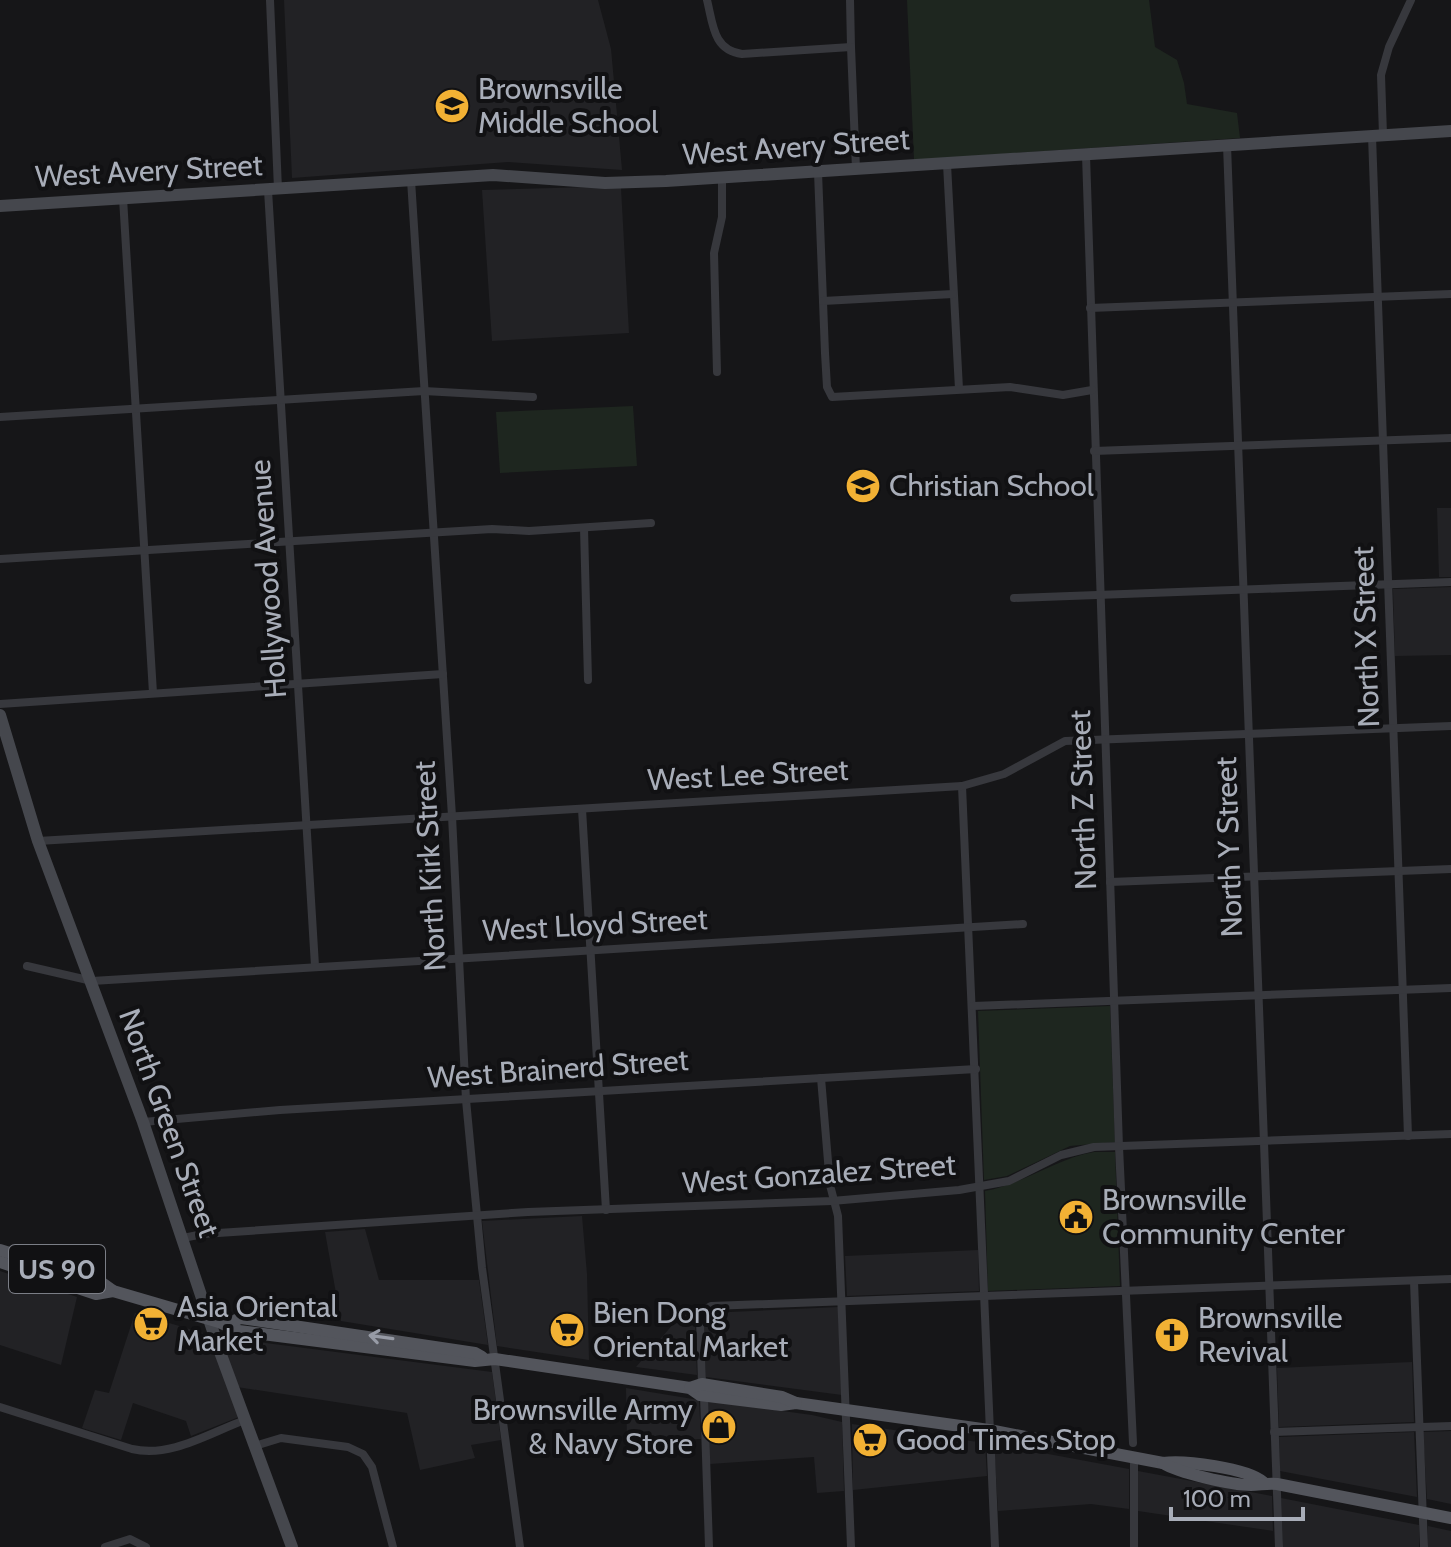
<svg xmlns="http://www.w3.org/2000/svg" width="1451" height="1547" viewBox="0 0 1451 1547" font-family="Cabin,sans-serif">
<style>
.built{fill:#222225}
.green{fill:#1e261f}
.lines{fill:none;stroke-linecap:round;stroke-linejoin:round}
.street{stroke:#37383d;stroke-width:8}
.secondary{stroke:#45474d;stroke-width:12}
.primary{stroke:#53555c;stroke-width:12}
.oneway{stroke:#979ba6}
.labels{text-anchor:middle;stroke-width:8;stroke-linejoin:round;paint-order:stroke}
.shield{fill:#111113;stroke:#7b7e86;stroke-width:2}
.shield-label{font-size:28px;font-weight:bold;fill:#a8adb8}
.poi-label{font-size:30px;fill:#a8adb8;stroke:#111113;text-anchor:start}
.street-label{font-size:30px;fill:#a8adb8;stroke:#111113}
</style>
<rect width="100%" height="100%" fill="#161618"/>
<g class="built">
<polygon points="284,0 598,0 611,49 622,170 508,162 292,178"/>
<polygon points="589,187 621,188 629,333 492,341 482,190"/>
<polygon points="1437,508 1451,508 1451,577 1439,577"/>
<polygon points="1451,587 1451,655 1395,656 1393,589"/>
<polygon points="582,1216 587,1274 589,1360 497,1346 482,1221"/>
<polygon points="365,1229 379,1280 479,1280 488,1345 341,1321 325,1232"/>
<polygon points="978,1250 979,1291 847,1296 845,1256"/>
<polygon points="0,1271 77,1297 61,1365 0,1345"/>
<polygon points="688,1307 700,1307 695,1319 697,1375 636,1367"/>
<polygon points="838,1307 842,1395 706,1377 704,1320 708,1313"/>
<polygon points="135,1313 210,1335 239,1417 191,1436 186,1421 133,1403 121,1440 82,1428 95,1390 109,1393"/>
<polygon points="220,1337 492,1372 501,1440 471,1445 475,1458 420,1470 407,1413 237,1387"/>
<polygon points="1412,1362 1414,1422 1279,1427 1277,1368"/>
<polygon points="626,1388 699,1400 701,1439 627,1442"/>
<polygon points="708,1401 812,1415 842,1422 844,1491 817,1493 814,1457 710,1464"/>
<polygon points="852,1424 985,1443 987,1476 853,1490"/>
<polygon points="1451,1431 1451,1504 1427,1499 1423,1432"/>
<polygon points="1414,1432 1417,1497 1280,1471 1279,1437"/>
<polygon points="994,1444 1129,1469 1129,1509 1091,1504 998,1511"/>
<polygon points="1138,1471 1272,1496 1273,1531 1138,1511"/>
<polygon points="1281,1498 1419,1525 1419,1547 1283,1547"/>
<polygon points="1428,1526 1451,1531 1451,1547 1428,1547"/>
</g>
<g class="green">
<polygon points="907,0 1149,0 1155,47 1177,60 1184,83 1187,104 1237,113 1240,138 914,160"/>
<polygon points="633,406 637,466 500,473 496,412"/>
<polygon points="1110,1006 1115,1142 1070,1146 1007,1176 984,1180 978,1011"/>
<path d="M1094 1152H1115L1120 1286 988 1291 985 1191C1024 1184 1055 1159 1094 1152Z"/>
</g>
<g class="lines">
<g class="street">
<polyline points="270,0 278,189"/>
<path d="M707 0C713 24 713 50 742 54L851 47 850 0"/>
<polyline points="851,47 856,169"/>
<polyline points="1383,135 1381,75 1389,47 1411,0"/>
<polyline points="1372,136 1408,1136"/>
<polyline points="1227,145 1279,1547"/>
<polyline points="1086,155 1119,1147 1133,1443"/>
<polyline points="947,164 959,389"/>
<polyline points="818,172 825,353 827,387 832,397 1010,387 1063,395 1092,390"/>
<polyline points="411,180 452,816 466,1100 482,1268 520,1547"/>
<polyline points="268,190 315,966"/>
<polyline points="123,198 153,693"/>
<polyline points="823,301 953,294"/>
<polyline points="1090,308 1451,294"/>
<polyline points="717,372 714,253 722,217 722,177"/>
<polyline points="0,417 424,391 533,397"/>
<polyline points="1094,451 1451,438"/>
<polyline points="584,528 588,680"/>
<polyline points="0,559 492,529 529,531 651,523"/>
<polyline points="1014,598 1451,582"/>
<polyline points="0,704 443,674"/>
<polyline points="962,786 995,1547"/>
<polyline points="582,809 606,1210"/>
<polyline points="38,841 962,786 1004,774 1065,741 1451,726"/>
<polyline points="1110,882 1451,869"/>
<polyline points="27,966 92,981 1023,924"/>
<polyline points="973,1006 1451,988"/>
<polyline points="821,1078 830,1185 838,1216 851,1547"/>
<polyline points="143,1122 280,1110 976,1069"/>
<polyline points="183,1238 203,1234 528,1212 832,1201 959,1190 1009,1181 1061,1155 1094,1147 1451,1134"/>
<polyline points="1414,1281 1424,1547"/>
<polyline points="702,1384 700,1319 704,1310 711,1306 1451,1279"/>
<polyline points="704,1396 709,1547"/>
<path d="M0 1407 132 1449C171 1458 209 1433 245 1420"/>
<polyline points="1274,1432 1451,1426"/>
<polyline points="255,1446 281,1438 348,1447 363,1454 372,1467 393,1547"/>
<polyline points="1134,1456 1134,1547"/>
<polyline points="105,1547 130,1539 146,1547"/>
</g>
<g class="secondary">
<polyline points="0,206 493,175 605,183 666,181 1451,131"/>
<polyline points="0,715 38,841 143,1122 220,1352 292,1547"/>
</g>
<g class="primary">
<path d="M0 1250 99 1281 113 1291 219 1322 239 1331 475 1361 495 1359 690 1388 700 1395 781 1405 796 1403 989 1430 1163 1463C1184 1460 1247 1468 1263 1482"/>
<polyline points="0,1262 96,1294 113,1291"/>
<polyline points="226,1324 241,1318 475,1353 482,1357"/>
<polyline points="690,1388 702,1384 782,1397 796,1403"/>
<path d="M1163 1463C1179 1473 1231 1485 1251 1485 1260 1485 1267 1483 1277 1484L1451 1518"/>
</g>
</g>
<defs><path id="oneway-shaft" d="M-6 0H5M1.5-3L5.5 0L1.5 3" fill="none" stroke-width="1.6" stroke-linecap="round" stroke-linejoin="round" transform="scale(2)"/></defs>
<use class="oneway" href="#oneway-shaft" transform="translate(381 1337) rotate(-172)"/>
<defs>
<symbol id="school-disc" viewBox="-11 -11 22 22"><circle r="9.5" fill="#f2b134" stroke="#111113"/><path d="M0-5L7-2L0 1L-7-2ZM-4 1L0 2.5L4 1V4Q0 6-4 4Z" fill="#111"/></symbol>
<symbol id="civic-disc" viewBox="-11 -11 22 22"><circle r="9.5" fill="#f2b134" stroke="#111113"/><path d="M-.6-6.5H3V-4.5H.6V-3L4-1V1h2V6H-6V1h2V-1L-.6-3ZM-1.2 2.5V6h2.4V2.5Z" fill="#111"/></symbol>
<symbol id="supermarket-disc" viewBox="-11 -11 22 22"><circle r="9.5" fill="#f2b134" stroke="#111113"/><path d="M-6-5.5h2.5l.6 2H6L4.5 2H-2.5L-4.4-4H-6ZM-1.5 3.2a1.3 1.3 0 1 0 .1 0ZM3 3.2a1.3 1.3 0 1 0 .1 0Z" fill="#111"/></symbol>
<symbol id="church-disc" viewBox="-11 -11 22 22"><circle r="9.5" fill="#f2b134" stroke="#111113"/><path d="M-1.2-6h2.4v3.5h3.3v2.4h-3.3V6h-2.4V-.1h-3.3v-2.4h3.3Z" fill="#111"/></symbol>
<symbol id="shop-disc" viewBox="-11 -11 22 22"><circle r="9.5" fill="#f2b134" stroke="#111113"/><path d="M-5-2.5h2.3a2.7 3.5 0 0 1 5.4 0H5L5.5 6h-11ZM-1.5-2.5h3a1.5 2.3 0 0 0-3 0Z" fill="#111"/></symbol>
</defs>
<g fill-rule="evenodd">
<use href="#school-disc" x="432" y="86" width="40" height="40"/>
<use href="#school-disc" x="843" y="466" width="40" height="40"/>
<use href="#civic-disc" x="1056" y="1197" width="40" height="40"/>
<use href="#supermarket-disc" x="131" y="1304" width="40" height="40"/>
<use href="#supermarket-disc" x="547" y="1310" width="40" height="40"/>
<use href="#church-disc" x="1152" y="1315" width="40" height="40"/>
<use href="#shop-disc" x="699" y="1407" width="40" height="40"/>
<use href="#supermarket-disc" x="850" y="1420" width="40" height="40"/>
</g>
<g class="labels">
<rect class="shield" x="9" y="1245" width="96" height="48" rx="6"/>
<g class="shield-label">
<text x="57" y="1279">US 90</text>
</g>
<g class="poi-label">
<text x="478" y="99">Brownsville<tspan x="478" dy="34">Middle School</tspan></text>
<text x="889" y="496">Christian School</text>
<text x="1102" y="1210">Brownsville<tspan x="1102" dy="34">Community Center</tspan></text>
<text x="177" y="1317">Asia Oriental<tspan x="177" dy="34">Market</tspan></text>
<text x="593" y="1323">Bien Dong<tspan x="593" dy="34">Oriental Market</tspan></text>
<text x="1198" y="1328">Brownsville<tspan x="1198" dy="34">Revival</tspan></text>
<text x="693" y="1420" text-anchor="end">Brownsville Army<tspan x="693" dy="34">&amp; Navy Store</tspan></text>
<text x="896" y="1450">Good Times Stop</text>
</g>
<g class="street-label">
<text transform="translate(796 147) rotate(-4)" y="10">West Avery Street</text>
<text transform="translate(149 171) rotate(-3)" y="10">West Avery Street</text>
<text transform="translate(268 579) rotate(-94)" y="10">Hollywood Avenue</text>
<text transform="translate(1366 637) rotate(-92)" y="10">North X Street</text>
<text transform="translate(748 775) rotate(-3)" y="10">West Lee Street</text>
<text transform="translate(1083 800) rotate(-92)" y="10">North Z Street</text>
<text transform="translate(1229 847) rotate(-92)" y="10">North Y Street</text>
<text transform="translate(430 866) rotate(-93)" y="10">North Kirk Street</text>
<text transform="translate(595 925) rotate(-3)" y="10">West Lloyd Street</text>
<text transform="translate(558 1069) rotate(-4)" y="10">West Brainerd Street</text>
<text transform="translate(169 1123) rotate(70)" y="10">North Green Street</text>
<text transform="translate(819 1174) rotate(-4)" y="10">West Gonzalez Street</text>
</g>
</g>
<path d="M1171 1507v12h132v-12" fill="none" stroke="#a8adb8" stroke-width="4"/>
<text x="1183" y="1507" font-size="24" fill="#a8adb8" stroke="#111113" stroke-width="6" paint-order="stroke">100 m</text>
</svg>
